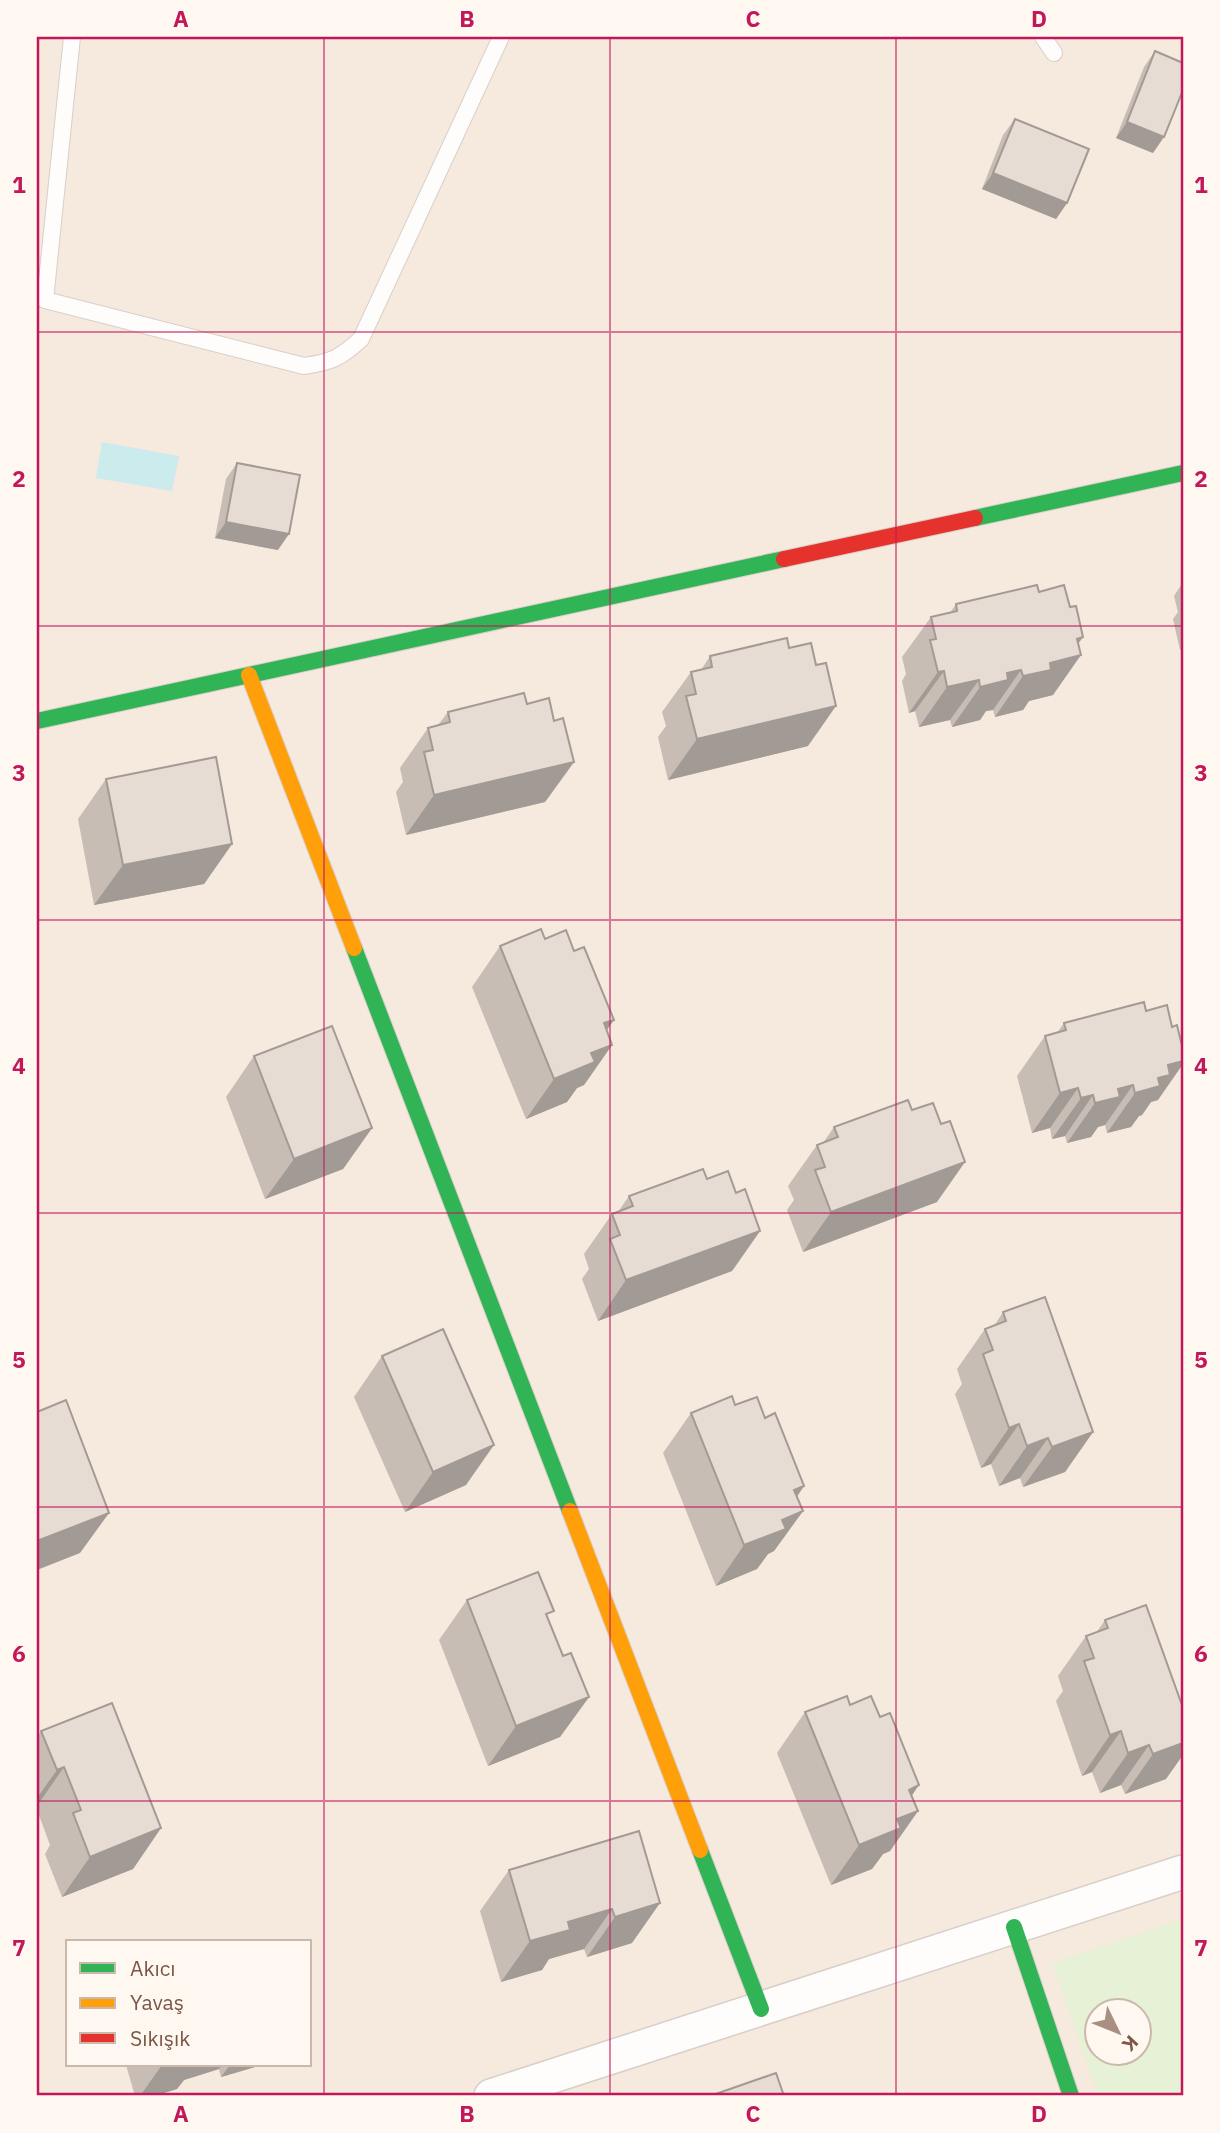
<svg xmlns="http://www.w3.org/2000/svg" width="1220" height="2133" viewBox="0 0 1220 2133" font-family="'IBM Plex Sans',sans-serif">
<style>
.residential{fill:#f6e9dd;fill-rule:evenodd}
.green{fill:#e7f1d6;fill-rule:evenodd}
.water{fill:#ccebec}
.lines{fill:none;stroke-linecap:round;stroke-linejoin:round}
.lane-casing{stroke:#d8cfca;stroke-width:18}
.street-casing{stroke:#d8cfca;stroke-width:36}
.fast-casing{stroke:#dacfc8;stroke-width:18}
.slow-casing{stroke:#dacfc8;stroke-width:18}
.jam-casing{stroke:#dacfc8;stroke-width:18}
.lane{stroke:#fefdfc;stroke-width:16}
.street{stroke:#fefdfc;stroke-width:33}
.fast{stroke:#30b455;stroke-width:16}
.slow{stroke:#ff9f0a;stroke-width:16}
.jam{stroke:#e5322d;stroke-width:16}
.wall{fill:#c7bdb5}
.shaded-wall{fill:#a29a94}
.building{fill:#e7dcd3;stroke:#a29a94;stroke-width:2}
.grid{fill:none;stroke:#c2185b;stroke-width:2;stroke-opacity:0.55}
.neatline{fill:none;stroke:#c2185b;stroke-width:2.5}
.grid-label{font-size:23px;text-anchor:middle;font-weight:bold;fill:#c2185b}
</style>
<rect width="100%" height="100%" fill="#faf4ed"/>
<path class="residential" d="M37 37H1183V2096H37ZM68 1942H310V2065H68ZM1098 2010H1140V2052H1098Z"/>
<path class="green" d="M1183 1919V2096H1098L1052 1963ZM1098 2010H1140V2052H1098Z"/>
<polygon class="water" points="102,442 179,456 172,491 96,478"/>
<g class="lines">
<defs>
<g id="lane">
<path d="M72 37 45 300 304 366C332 362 340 358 361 339L501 37"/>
<polyline points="1043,37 1054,53"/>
</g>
<polyline id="street" points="491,2096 1183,1872"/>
<g id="fast">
<polyline points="975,518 1183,473"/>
<polyline points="37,721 784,559"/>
<polyline points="354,948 570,1511"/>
<polyline points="700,1850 761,2009"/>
<polyline points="1014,1927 1071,2096"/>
</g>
<g id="slow">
<polyline points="249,675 354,948"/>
<polyline points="570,1511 700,1850"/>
</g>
<polyline id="jam" points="784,559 975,518"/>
</defs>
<use href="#lane" class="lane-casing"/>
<use href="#street" class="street-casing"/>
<use href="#fast" class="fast-casing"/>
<use href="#slow" class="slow-casing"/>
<use href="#jam" class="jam-casing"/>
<use href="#lane" class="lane"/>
<use href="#street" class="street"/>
<use href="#fast" class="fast"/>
<use href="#slow" class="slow"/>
<use href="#jam" class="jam"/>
</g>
<g class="wall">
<polygon points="1155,51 1153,153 1116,138 1144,67"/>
<polygon points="1015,119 1067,203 1056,219 982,189 1003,135"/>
<polygon points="237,463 278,550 215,538 226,479"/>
<polygon points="1183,582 1183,650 1180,650 1173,619 1178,612 1174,596"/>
<polygon points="1039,592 1078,644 1053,695 1029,701 1023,710 995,717 993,710 986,711 980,720 952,727 950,720 919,727 915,711 909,713 902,681 906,674 902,657 931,617 950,613 956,604"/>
<polygon points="710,656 808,746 668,780 658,737 666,726 662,712 691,672 701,670"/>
<polygon points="527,704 554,721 574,762 545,802 406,835 396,792 403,782 400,768 428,728 438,725 448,712"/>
<polygon points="106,779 232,844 204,884 94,905 78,819"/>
<polygon points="545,939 606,1030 612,1045 584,1085 577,1088 567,1102 526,1119 472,987 500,946"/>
<polygon points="1064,1023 1158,1100 1151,1102 1142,1115 1139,1116 1131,1127 1107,1133 1105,1125 1098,1127 1091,1137 1067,1143 1065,1136 1052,1139 1050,1128 1032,1133 1017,1076 1045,1036 1057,1033"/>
<polygon points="254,1056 372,1128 343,1169 265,1199 226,1097"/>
<polygon points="912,1110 941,1124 937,1202 803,1252 787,1210 794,1200 788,1186 817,1145 823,1143 834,1127"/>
<polygon points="707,1179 736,1193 760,1231 732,1271 598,1321 582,1279 589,1269 584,1254 612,1214 618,1212 629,1196"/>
<polygon points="1003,1312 1093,1432 1065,1472 1023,1487 1020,1478 999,1486 991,1464 981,1468 955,1394 962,1384 957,1369 985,1329 994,1326"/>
<polygon points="382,1356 466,1485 405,1512 354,1397"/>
<polygon points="735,1405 765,1418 804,1486 797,1497 803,1511 774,1551 768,1554 757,1569 716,1586 663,1453 691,1413"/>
<polygon points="467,1600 548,1618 563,1656 589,1697 560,1737 488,1766 439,1640"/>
<polygon points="1105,1620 1166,1779 1125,1794 1121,1785 1100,1793 1092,1772 1082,1776 1056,1701 1063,1691 1058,1676 1086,1636 1096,1633"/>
<polygon points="850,1705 912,1796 918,1811 890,1851 883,1854 872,1869 831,1885 777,1753 805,1712"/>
<polygon points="41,1731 161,1828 133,1869 62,1897 45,1854 50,1845 37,1810 37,1737"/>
<polygon points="639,1831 632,1943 587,1957 584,1949 549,1959 542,1970 501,1982 480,1911 509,1870"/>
<polygon points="126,2065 262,2065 221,2077 219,2069 184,2080 177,2089 154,2096 135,2096"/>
</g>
<g class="shaded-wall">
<polygon points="1127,122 1164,137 1153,153 1116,138"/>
<polygon points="993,173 1067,203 1056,219 982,189"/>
<polygon points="226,522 289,534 278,550 215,538"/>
<polygon points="1083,637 1068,658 1081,655 1053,695 1029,701 1023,710 995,717 1023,676 1050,663 1077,639"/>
<polygon points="1021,670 993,710 986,711 980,720 952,727 980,687 1007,673"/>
<polygon points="944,671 915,711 909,713 938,672"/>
<polygon points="979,680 950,720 919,727 947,687"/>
<polygon points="836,706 808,746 668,780 697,739"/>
<polygon points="574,762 545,802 406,835 434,795"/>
<polygon points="232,844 204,884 94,905 123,865"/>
<polygon points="614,1020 586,1060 604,1023"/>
<polygon points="612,1045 584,1085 577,1088 567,1102 526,1119 554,1079 591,1053"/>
<polygon points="1183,1061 1183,1064 1158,1100 1151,1102 1142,1115 1139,1116 1131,1127 1107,1133 1135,1093 1168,1065"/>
<polygon points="1133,1085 1105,1125 1098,1127 1091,1137 1067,1143 1095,1103 1118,1089"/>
<polygon points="1078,1088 1050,1128 1032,1133 1060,1093"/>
<polygon points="1093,1095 1065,1136 1052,1139 1081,1098"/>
<polygon points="372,1128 343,1169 265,1199 294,1159"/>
<polygon points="965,1162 937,1202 803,1252 831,1212"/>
<polygon points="760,1231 732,1271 598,1321 626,1280"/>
<polygon points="1019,1424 991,1464 981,1468 1009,1428"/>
<polygon points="1093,1432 1065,1472 1023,1487 1052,1447"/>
<polygon points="1048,1438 1020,1478 999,1486 1027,1446"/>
<polygon points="494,1445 466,1485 405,1512 433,1472"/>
<polygon points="804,1486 776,1526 794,1490"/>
<polygon points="803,1511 774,1551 768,1554 757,1569 716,1586 744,1545 782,1520"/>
<polygon points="109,1513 80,1553 37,1570 37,1541"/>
<polygon points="589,1697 560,1737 488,1766 516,1726"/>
<polygon points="1121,1731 1092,1772 1082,1776 1110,1735"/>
<polygon points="1183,1743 1183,1755 1166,1779 1125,1794 1153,1754"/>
<polygon points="1149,1745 1121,1785 1100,1793 1128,1753"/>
<polygon points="64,1767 37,1806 37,1798 57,1770"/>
<polygon points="919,1785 891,1826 909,1790"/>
<polygon points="918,1811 890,1851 883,1854 872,1869 831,1885 859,1845 897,1819"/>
<polygon points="161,1828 133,1869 62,1897 90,1857"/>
<polygon points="660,1903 632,1943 587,1957 615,1917"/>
<polygon points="612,1909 584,1949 549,1959 542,1970 501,1982 530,1941 568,1922"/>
<polygon points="162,2065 222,2065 219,2069 184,2080 177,2089 154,2096 140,2096"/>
<polygon points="230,2065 262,2065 221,2077"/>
</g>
<g class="building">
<polygon points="1155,51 1183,63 1183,90 1164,137 1127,122"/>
<polygon points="1015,119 1089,149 1067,203 993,173"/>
<polygon points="237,463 300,475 289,534 226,522"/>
<polygon points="1037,585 1039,592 1064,585 1070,607 1076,606 1083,637 1077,639 1081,655 1050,663 1051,670 1023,676 1021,670 1007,673 1008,680 980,687 979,680 947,687 944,671 938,672 930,640 936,639 931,617 957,611 956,604"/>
<polygon points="787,638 789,648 811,643 816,665 826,663 836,706 697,739 686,696 696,694 691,672 712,667 710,656"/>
<polygon points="524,693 527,704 549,698 554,721 563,718 574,762 434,795 424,752 433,750 428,728 450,722 448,712"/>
<polygon points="216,757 232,844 123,865 106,779"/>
<polygon points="541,929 545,939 566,930 574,951 584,947 614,1020 604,1023 612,1045 591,1053 595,1062 554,1079 500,946"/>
<polygon points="1144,1002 1146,1011 1167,1005 1172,1027 1177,1025 1183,1050 1183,1061 1168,1065 1170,1075 1158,1078 1160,1086 1135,1093 1133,1085 1118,1089 1120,1097 1095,1103 1093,1095 1081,1098 1078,1088 1060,1093 1045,1036 1066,1030 1064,1023"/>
<polygon points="332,1026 372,1128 294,1159 254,1056"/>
<polygon points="908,1100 912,1110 933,1103 941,1124 950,1121 965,1162 831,1212 815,1170 825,1167 817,1145 838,1137 834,1127"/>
<polygon points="703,1169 707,1179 728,1171 736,1193 745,1189 760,1231 626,1280 610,1239 620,1235 612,1214 633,1206 629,1196"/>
<polygon points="1045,1297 1093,1432 1052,1447 1048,1438 1027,1446 1019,1424 1009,1428 983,1354 993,1350 985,1329 1006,1321 1003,1312"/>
<polygon points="443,1329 494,1445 433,1472 382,1356"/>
<polygon points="732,1396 735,1405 757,1397 765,1418 775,1413 804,1486 794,1490 803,1511 782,1520 786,1529 744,1545 691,1413"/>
<polygon points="66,1400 109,1513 37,1541 37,1412"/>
<polygon points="538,1572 554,1611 546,1614 563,1656 571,1653 589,1697 516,1726 467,1600"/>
<polygon points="1146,1605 1183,1708 1183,1743 1153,1754 1149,1745 1128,1753 1121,1731 1110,1735 1084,1661 1094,1658 1086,1636 1108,1628 1105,1620"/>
<polygon points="847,1696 850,1705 871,1696 880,1717 890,1713 919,1785 909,1790 918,1811 897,1819 901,1828 859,1845 805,1712"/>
<polygon points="112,1703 161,1828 90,1857 73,1813 81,1810 64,1767 57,1770 41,1731"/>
<polygon points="639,1831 660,1903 615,1917 612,1909 568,1922 570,1930 530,1941 509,1870"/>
<polygon points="776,2073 784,2096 710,2096"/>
</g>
<path class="grid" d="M324 37V2096M610 37V2096M896 37V2096M37 332H1183M37 626H1183M37 920H1183M37 1213H1183M37 1507H1183M37 1801H1183"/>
<rect width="1220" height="2133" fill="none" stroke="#fff8f0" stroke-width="77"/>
<rect x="66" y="1940" width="245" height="126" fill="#fff8f0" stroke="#cbb8ad" stroke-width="2"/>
<rect x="80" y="1963" width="35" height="10" fill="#30b455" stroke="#cbb8ad" stroke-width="2"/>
<text x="130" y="1976" font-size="21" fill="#7d5748">Akıcı</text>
<rect x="80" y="1998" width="35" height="10" fill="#ff9f0a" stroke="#cbb8ad" stroke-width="2"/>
<text x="130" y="2010" font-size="21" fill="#7d5748">Yavaş</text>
<rect x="80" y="2033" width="35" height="10" fill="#e5322d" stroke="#cbb8ad" stroke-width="2"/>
<text x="130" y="2046" font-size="21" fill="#7d5748">Sıkışık</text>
<g transform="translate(1118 2032) rotate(133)"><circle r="33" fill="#fff8f0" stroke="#cbb8ad" stroke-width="2"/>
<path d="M0-5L12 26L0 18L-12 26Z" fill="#a98e82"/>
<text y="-10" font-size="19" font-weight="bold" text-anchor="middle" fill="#7d5748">K</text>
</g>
<rect x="38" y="38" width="1144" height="2056" class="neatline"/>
<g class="grid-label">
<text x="181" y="27">A</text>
<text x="467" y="27">B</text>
<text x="753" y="27">C</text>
<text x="1039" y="27">D</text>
<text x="19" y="193">1</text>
<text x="1201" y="193">1</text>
<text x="19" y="487">2</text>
<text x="1201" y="487">2</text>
<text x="19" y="781">3</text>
<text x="1201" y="781">3</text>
<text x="19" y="1074">4</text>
<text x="1201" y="1074">4</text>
<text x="19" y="1368">5</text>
<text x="1201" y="1368">5</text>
<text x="19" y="1662">6</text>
<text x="1201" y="1662">6</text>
<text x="19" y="1956">7</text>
<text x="1201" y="1956">7</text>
<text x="181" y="2122">A</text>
<text x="467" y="2122">B</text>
<text x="753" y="2122">C</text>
<text x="1039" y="2122">D</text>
</g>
</svg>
